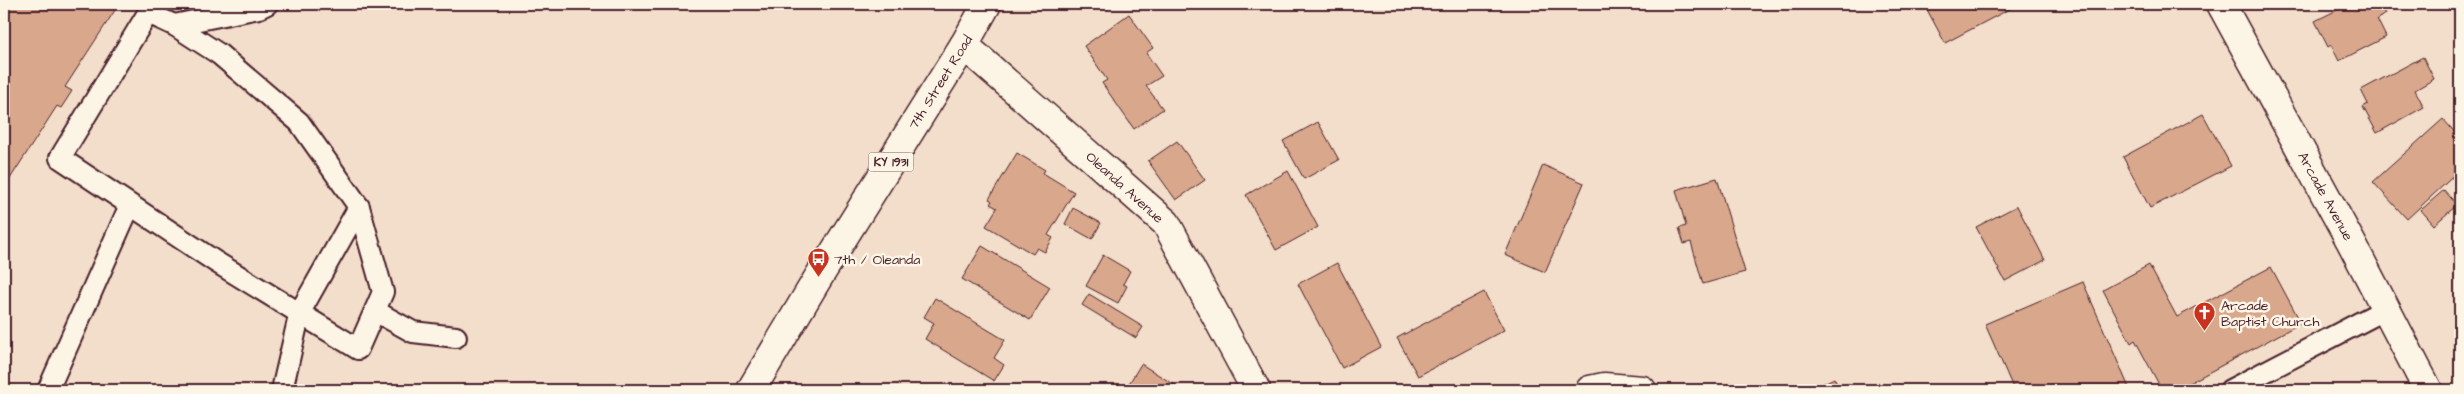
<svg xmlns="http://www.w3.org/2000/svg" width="2464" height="394" viewBox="0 0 2464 394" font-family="'Architects Daughter',sans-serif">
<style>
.building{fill:#d9a88c;stroke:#4a1f2b}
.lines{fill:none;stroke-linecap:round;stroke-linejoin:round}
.lane-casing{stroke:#4a1f2b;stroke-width:24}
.street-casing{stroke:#4a1f2b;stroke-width:31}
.primary-casing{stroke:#4a1f2b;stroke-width:31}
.lane{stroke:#fcf5e5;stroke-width:20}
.street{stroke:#fcf5e5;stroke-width:28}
.primary{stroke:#fcf5e5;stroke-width:28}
.labels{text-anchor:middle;stroke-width:5;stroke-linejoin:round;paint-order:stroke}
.shield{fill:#fcf5e5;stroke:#7f5f63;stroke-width:1}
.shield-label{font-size:12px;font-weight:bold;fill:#4a1f2b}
.street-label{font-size:14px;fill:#4a1f2b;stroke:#fcf5e5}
.poi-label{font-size:14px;fill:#4a1f2b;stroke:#fcf5e5;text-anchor:start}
</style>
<rect width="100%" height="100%" fill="#f2deca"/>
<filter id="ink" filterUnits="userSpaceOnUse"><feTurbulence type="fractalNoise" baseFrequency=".02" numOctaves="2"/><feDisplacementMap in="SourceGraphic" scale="10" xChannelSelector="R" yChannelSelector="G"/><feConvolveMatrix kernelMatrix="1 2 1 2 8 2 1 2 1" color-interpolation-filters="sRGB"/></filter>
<g filter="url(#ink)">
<g class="building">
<polygon points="4,4 119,4 65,87 72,91 61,108 57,106 4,188"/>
<polygon points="1924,4 2019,4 1945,43"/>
<polygon points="2349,4 2381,4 2386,14 2377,19 2386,37 2339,61 2331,45 2328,47 2315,21"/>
<polygon points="1129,14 1153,48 1146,53 1162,76 1146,86 1163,109 1134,129 1102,83 1107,80 1084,46"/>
<polygon points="2423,57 2434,79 2415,90 2424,107 2377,133 2363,107 2368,104 2361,90"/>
<polygon points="2203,114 2231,166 2150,208 2123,157"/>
<polygon points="2443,119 2460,138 2460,173 2459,171 2407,219 2373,182"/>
<polygon points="1318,122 1339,160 1304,179 1283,141"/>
<polygon points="1177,141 1205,180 1176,200 1148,161"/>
<polygon points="1017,153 1045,170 1043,173 1074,192 1048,235 1053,238 1045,252 1037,248 1033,254 986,226 997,208 990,204 992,201 989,199"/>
<polygon points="1543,165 1584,183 1545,272 1505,255"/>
<polygon points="1288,171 1318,227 1276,250 1246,195"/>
<polygon points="1717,178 1745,272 1703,284 1691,242 1684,244 1679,228 1686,226 1676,190"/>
<polygon points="2444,190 2457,205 2434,225 2421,210"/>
<polygon points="2017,206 2045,260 2005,281 1976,227"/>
<polygon points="1073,208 1101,223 1092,239 1065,224"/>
<polygon points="982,246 1050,287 1030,320 962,279"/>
<polygon points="1103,255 1130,271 1123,284 1127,286 1118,303 1086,286"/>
<polygon points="1337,263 1381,347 1342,368 1298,284"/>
<polygon points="2149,265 2177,317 2271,267 2301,323 2176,390 2162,390 2135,340 2131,343 2103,290"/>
<polygon points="2083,282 2130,390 2014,390 1985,324"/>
<polygon points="1484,292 1504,330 1418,376 1397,338"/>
<polygon points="1089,294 1143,327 1136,338 1082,305"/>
<polygon points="935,298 1005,340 994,358 1004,365 994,381 925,339 934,323 924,317"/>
<polygon points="1141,364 1178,387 1175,390 1125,390"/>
<polygon points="1834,378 1840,390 1810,390"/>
</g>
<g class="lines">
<defs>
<g id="lane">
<polygon points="148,13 174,25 219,54 299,122 359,207 383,292 358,349 216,262 60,158"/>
<polyline points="174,25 259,8 267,4"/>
<polyline points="375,311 413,332 456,337"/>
<polyline points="48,390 130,205"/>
<polyline points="282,390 300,312 359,207"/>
<polyline points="2230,390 2386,309"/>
</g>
<g id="street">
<polyline points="2221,4 2351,242 2428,390"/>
<polyline points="964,45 1166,223 1256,390"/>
<polyline points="1590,390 1604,387 1642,390"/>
</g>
<polyline id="primary" points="751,390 818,278 964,45 987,4"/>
</defs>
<use href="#lane" class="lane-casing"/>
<use href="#street" class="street-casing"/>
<use href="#primary" class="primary-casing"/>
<use href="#lane" class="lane"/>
<use href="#street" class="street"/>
<use href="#primary" class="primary"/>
</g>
</g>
<defs>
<symbol id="bus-pin" viewBox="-11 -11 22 30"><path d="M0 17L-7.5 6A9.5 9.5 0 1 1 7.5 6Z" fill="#c8321e" stroke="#fcf5e5"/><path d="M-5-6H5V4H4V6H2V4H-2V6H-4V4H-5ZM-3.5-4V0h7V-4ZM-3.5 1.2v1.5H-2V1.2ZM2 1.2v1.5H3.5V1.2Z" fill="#fff"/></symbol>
<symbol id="church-pin" viewBox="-11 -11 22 30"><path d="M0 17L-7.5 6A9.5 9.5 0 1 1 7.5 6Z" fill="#c8321e" stroke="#fcf5e5"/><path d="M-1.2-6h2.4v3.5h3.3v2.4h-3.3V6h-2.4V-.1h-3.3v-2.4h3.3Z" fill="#fff"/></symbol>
</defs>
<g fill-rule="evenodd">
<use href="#bus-pin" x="806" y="246" width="25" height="34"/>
<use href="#church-pin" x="2192" y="300" width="25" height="34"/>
</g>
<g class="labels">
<rect class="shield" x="868.5" y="152.5" width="45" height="19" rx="4"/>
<g class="shield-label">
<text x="891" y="166">KY 1931</text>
</g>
<g class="street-label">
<text transform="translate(940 82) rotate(-58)" y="5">7th Street Road</text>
<text transform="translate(1125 187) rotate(42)" y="5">Oleanda Avenue</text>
<text transform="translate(2326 196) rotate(61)" y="5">Arcade Avenue</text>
</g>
<g class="poi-label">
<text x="834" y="264">7th / Oleanda</text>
<text x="2221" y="310">Arcade<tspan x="2221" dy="16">Baptist Church</tspan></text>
</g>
</g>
<rect width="2464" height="394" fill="none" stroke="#fcf5e5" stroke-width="20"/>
<rect x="10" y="10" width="2444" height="374" fill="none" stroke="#4a1f2b" stroke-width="2" filter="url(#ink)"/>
</svg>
